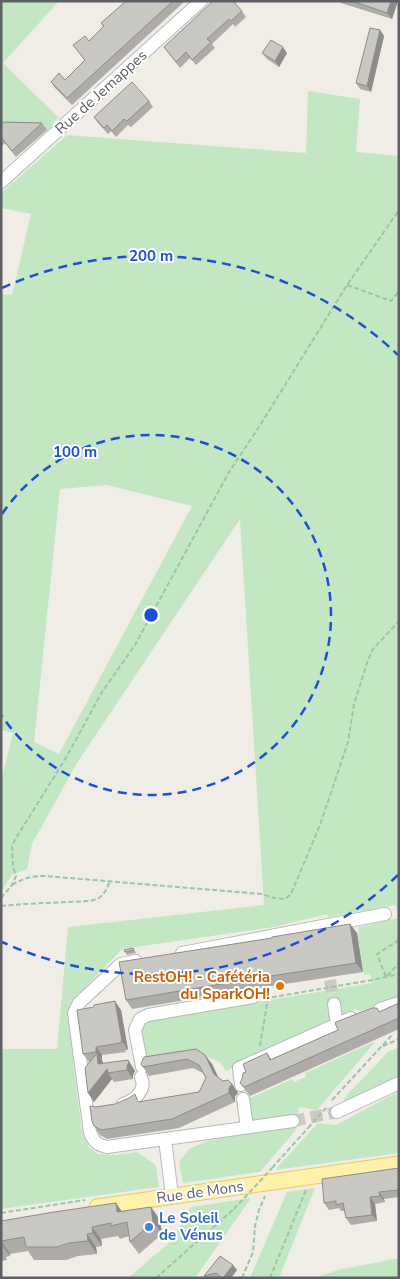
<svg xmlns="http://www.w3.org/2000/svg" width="400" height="1279" viewBox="0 0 400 1279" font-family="'Nunito Sans',sans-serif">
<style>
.green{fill:#c3e7c3;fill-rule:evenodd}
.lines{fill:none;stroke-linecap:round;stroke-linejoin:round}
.minor-tunnel{stroke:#cbcac6;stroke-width:12;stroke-dasharray:12 6;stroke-linecap:butt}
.minor-casing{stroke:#b6b8bc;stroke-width:14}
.major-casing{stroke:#f1c75e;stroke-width:17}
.path{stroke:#9ac6a7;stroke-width:2;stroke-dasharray:5 2.5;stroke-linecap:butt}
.minor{stroke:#fff;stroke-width:12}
.major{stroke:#fef1ac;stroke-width:15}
.path-bridge{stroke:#9ac6a7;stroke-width:2;stroke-dasharray:5 2.5;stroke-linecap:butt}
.wall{fill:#aeaca8}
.shaded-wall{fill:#8d8c88}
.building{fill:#cac8c3;stroke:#8d8c88}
.ring{fill:none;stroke:#1d4ed8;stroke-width:2.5;stroke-dasharray:9 6}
.food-dot{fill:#e8710a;stroke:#fff;stroke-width:2}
.shop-dot{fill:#3f7fe0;stroke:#fff;stroke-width:2}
.labels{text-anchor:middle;stroke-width:4;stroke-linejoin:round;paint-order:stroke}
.street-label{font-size:15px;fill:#5d6166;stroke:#fff}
.food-label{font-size:15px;font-weight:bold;fill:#c56008;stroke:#fff;text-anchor:end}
.shop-label{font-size:15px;font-weight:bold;fill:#366cbe;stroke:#fff;text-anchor:start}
.centre{fill:#1d4ed8;stroke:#fff;stroke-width:2.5}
.ring-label{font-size:15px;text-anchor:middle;font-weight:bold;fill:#1d4ed8;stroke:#fff;stroke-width:4;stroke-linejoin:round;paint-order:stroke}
</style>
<rect width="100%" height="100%" fill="#f0ede6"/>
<g class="green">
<polygon points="1,1 59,1 3,63 58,117 48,130 1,127"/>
<path d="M308 91 360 99 356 152 399 156V999L360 1011 355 1009 226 1071 220 1062 207 1057 144 1066 139 1036 148 1020 372 983 370 974 364 975 358 937 359 927 398 918 396 905 328 917 327 914 274 927 122 949 72 1001 69 1007 74 1069 82 1132 88 1146 98 1154 115 1155 137 1152 156 1165 159 1187 1 1209V1049H57L68 927 264 905 240 519 77 763 32 844 27 869 12 875 1 892V781L13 733 1 730V294L12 295 31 214 1 208V193L67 135 306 153ZM107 485 192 506 59 754 34 742 60 489Z"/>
<polygon points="376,1041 317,1110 299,1107 298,1115 252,1124 250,1098 292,1079 294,1082 306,1077 305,1073"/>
<polygon points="399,1047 398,1076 343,1103 344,1098 388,1052"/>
<polygon points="399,1091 399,1153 275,1170 318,1123 336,1125"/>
<polygon points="292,1124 297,1126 295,1131 260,1172 183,1183 179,1162 189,1149 207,1141 255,1131"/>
<polygon points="315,1188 279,1278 250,1278 287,1192"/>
<polygon points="251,1198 195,1278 128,1278 170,1242 191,1207"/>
<polygon points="399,1258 399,1278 314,1278 338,1270"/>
</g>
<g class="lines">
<g class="minor-tunnel">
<polyline points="330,980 334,1004"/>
<polyline points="293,1121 337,1112"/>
</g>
<defs>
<g id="minor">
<polyline points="1,182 201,1"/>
<polyline points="182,953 385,914"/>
<path d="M136 961 121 964 79 1003 74 1013 90 1132C93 1141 97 1145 107 1147L165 1139"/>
<polyline points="334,1004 337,1025"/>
<polyline points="380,1009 399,1003"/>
<polyline points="142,1067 135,1030 140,1019 148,1015 253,997"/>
<polyline points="241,1085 239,1068 351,1018"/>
<polyline points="243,1099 247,1127"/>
<path d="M123 1104C134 1101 147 1090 141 1077"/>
<polyline points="337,1112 399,1083"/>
<polyline points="172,1196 165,1139 293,1121"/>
</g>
<polyline id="major" points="97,1207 399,1164"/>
</defs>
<use href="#minor" class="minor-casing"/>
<use href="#major" class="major-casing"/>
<g class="path">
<polyline points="347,285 391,301 399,291"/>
<path d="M12 885C23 878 32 876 45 876L262 894 274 898 285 899 291 894 320 825 348 742 354 704 368 660 373 649 399 621"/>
<polyline points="1,898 12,885 16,876 13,867 12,846 16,838 67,756 102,692 135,645 229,472 259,427 347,285 399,210"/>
<path d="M1 906 24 904 90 901C103 898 105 893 110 881"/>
<polyline points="399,940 377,954 386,977 399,963"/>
<polyline points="260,1046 268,998 372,980 399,974"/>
<polyline points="383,1046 399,1039"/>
<polyline points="332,1100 393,1034"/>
<polyline points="272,1168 308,1128"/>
<polyline points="1,1213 85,1200"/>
<polyline points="156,1278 234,1209"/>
<polyline points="242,1278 253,1252 255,1226 259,1210 265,1196"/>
<polyline points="270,1278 306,1190"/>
</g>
<use href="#minor" class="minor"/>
<use href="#major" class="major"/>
<g class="path-bridge">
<polyline points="308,1128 326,1108"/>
<polyline points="234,1209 272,1168"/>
</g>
</g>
<g class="wall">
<polygon points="125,1 185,1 72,105 55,88 51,82 65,80 85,60 73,45 89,41 103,27 101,23 126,2"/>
<polygon points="340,1 398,1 392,19 341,3"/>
<polygon points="242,11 246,17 235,27 233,24 212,44 215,48 196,65 190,58 180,68 164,47"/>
<polygon points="380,30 384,36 371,92 360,89 356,83"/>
<polygon points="262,53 287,53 279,67 267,59"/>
<polygon points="149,101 153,107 131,127 128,125 116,137 111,131 108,134 98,123 94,117"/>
<polygon points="42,123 47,130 16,157 5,143 1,147 1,124"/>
<polygon points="350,924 357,933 363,972 252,989 132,1009 126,1000 272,938"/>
<polygon points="133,948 136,953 127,955 125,952"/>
<polygon points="399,1003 399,1029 250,1096 246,1091 240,1083 246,1072 267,1053 272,1060"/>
<polygon points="121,1010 128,1050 125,1050 126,1052 102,1055 102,1060 101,1060 103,1064 128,1060 135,1071 133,1075 133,1079 114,1082 112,1079 94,1102 89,1062 83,1054"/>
<polygon points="196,1049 212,1064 218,1077 223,1081 232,1084 238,1093 235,1096 235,1102 179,1128 107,1139 100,1135 94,1126 96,1107 140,1102 199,1092 206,1078 203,1073 193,1068 149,1076 143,1067"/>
<polygon points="399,1168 399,1197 384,1199 385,1202 375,1204 377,1221 351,1225 346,1218 345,1211 341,1211 339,1208 329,1210 324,1203"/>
<polygon points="116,1203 121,1212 151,1207 160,1220 162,1234 139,1254 130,1242 129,1236 120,1239 118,1236 101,1239 102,1246 96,1247 97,1254 78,1256 66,1260 34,1260 28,1251 10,1254 10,1256 6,1257 7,1260 1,1261 1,1221"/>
<polygon points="220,1256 237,1270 231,1278 205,1278 204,1276"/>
</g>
<g class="shaded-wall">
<polygon points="391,1 398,1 392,19 387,13"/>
<polygon points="380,30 384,36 371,92 367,86"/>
<polygon points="283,47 287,53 279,67 275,61"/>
<polygon points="350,924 357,933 363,972 356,963"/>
<polygon points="115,1001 121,1010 128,1050 122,1041"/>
<polygon points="96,1047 102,1055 102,1060 96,1052"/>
<polygon points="97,1053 103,1062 104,1072 107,1069 108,1073 112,1079 94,1102 88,1093 98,1064"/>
<polygon points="205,1055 212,1064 221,1083 214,1074"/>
<polygon points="128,1060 135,1071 133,1075 133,1079 127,1070"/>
<polygon points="232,1084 238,1093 235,1096 235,1102 229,1093 229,1088"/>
<polygon points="379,1192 384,1199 385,1202 380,1196"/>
<polygon points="370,1197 375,1204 377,1221 372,1215"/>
<polygon points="116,1203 125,1216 117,1212"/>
<polygon points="151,1207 160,1220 162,1234 153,1222"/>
<polygon points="92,1227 101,1239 102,1246 93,1233"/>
<polygon points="87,1234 96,1247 97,1254 88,1241"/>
<polygon points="1,1241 10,1254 10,1256 1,1244"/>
<polygon points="233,1265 237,1270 231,1278 223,1278"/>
</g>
<g class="building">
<polygon points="126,1 173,1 67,98 51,82 59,73 65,80 85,60 73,45 85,36 89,41 104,26 101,23"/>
<polygon points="213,1 233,1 242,11 231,21 229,19 207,39 211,42 192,60 186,52 176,62 164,47"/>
<polygon points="352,1 391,1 387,13"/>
<polygon points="370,28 380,30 367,86 356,83"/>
<polygon points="271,40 283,47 275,61 262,53"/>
<polygon points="132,82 149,101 127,121 124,119 112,131 107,125 104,128 94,117"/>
<polygon points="4,122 42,123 12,151 1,137 1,124"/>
<polygon points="350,924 356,963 245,980 126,1000 119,962 272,938 272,937"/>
<polygon points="133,948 134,950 125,952 124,950"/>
<polygon points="115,1001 122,1041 120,1042 120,1043 96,1047 96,1052 83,1054 77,1010 94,1007 94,1005"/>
<polygon points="399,1003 399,1018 244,1087 240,1083 242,1079 243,1073 246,1072 243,1064 267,1053 270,1060 338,1030 335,1023 336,1022 372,1008 377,1008 379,1012"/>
<polygon points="196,1049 205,1055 214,1074 223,1081 228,1080 232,1084 229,1088 229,1093 172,1119 101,1130 94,1126 92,1121 90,1106 96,1107 115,1104 129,1098 135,1094 138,1102 199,1092 206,1078 199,1065 187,1059 143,1067 141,1064 144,1057"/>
<polygon points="97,1053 98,1064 128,1060 129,1062 127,1066 127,1070 108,1073 107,1069 88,1093 85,1068"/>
<polygon points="399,1168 399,1190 379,1192 380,1196 370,1197 372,1215 346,1218 343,1203 336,1205 336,1201 324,1203 322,1179"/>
<polygon points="116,1203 117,1212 151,1207 153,1222 130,1242 127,1222 111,1226 111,1223 92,1227 93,1233 87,1234 88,1241 69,1243 57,1247 26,1247 24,1237 1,1241 1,1221 54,1212"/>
<polygon points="220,1256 233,1265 223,1278 222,1278 216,1273 204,1276"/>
</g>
<g class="ring">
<path d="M2 514A180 180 0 1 1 2 716"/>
<path d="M398 875A359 359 0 0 1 2 942M2 288A359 359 0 0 1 398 355"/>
</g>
<circle class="food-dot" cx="280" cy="986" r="5"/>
<circle class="shop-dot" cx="149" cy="1227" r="5"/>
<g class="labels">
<g class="street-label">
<text transform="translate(101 92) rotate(-42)" y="5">Rue de Jemappes</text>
<text transform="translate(200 1192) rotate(-8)" y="5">Rue de Mons</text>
</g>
<g class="food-label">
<text x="270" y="982">RestOH! - Cafétéria<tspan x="270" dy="17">du SparkOH!</tspan></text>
</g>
<g class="shop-label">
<text x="159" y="1223">Le Soleil<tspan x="159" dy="17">de Vénus</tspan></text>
</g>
</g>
<circle cx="151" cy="615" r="8" class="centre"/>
<g class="ring-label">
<text x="151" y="261">200 m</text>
<text x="75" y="457">100 m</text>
</g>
<rect width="400" height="1279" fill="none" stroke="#5d6166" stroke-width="5"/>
</svg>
